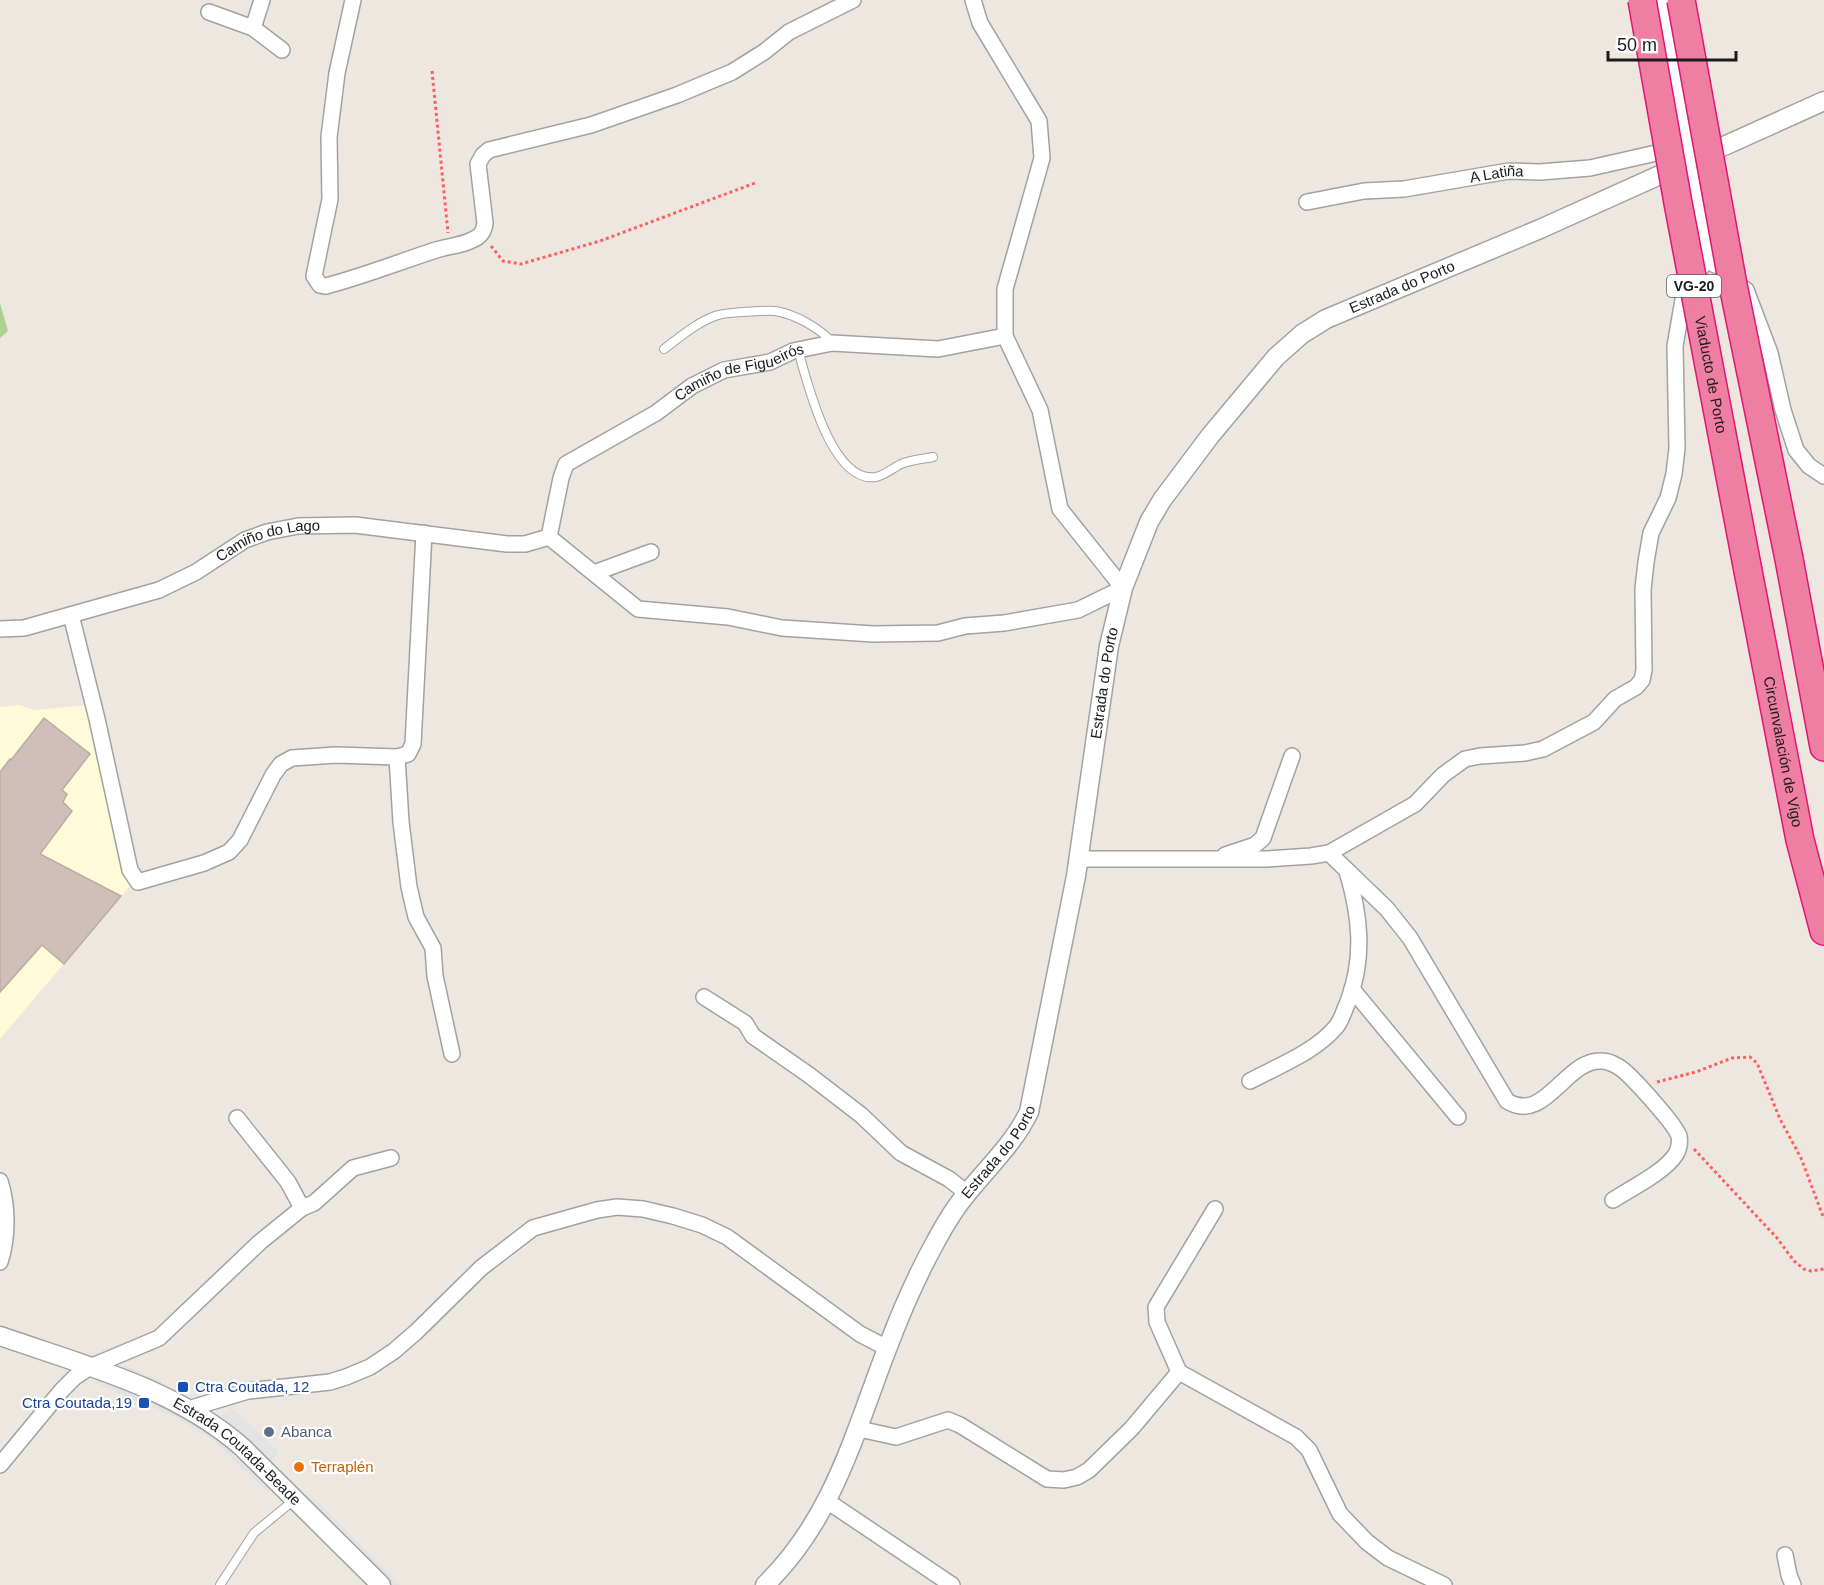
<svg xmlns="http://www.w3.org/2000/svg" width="1824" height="1585" viewBox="0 0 1824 1585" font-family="Helvetica,sans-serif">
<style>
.education{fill:#fffad7}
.forest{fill:#acd190}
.parking{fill:#e3e3e3}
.building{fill:#cebfb8;stroke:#c1aaa0;stroke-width:1.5}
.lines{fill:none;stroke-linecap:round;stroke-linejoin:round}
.service-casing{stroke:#a2a2a2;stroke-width:10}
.minor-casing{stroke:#a2a2a2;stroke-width:18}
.tertiary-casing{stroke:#a2a2a2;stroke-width:21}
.motorway-casing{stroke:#e41477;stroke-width:30}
.path{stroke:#ff5f63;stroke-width:3;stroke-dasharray:3 3;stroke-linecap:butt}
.service{stroke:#fff;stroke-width:8}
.minor{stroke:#fff;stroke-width:15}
.tertiary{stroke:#fff;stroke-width:18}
.motorway{stroke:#ee7ea2;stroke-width:27}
.motorway-bridge-casing{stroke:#e41477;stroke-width:30;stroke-linecap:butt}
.motorway-bridge{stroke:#ee7ea2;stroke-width:27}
.transit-dot{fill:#1a4fb4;stroke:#fff;stroke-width:2}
.service-dot{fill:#5c6f8a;stroke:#fff;stroke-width:2}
.food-dot{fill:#e8710a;stroke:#fff;stroke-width:2}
.labels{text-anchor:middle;stroke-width:4.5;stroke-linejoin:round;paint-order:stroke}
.shield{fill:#fff;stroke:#5f5f5f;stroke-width:1.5}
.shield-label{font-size:14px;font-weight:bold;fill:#1b1b1b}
.street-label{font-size:15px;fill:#1b1b1b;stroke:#fff}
.transit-label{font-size:15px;fill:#164399;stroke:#fff;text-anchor:start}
.service-label{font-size:15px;fill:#4e5e75;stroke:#fff;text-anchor:start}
.food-label{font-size:15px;fill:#c56008;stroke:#fff;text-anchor:start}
</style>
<rect width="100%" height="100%" fill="#eee7df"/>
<polygon class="education" points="20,705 34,710 88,705 130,886 0,1039 0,707"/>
<polygon class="forest" points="0,303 8,331 0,338"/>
<g class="parking">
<polygon points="123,1365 163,1382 160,1387 121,1371"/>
<polygon points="94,1376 145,1396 200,1425 236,1454 271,1489 268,1493 214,1441 177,1418 95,1383"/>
<polygon points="231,1407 279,1452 271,1462 221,1416"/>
<polygon points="309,1493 400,1585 390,1585 304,1498"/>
</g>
<polygon class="building" points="44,718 90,754 62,790 67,794 63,802 72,811 40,854 121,896 64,964 42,945 0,992 0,772 10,759 11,760"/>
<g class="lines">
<defs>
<g id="service">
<path d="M664 349C680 337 696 323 715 316 723 313 733 313 742 312 753 312 764 310 775 311 795 314 819 328 832 342"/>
<path d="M798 350C807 381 831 484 876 477 885 475 893 468 901 464 911 460 923 459 933 457"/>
<polyline points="220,1585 254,1533 294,1500"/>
</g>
<g id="minor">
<path d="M353 0 337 73 329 137 330 199 314 276 320 285 326 286C364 276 399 262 436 250 448 246 461 246 472 240 480 237 484 232 485 223L478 164 483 155 489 150 591 125 677 95 732 72 764 52 789 32 853 0"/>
<polyline points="1661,0 1707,259 1715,265"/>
<polyline points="209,12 253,28 282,50"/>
<polyline points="253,28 262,0"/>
<path id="s1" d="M1307 202 1364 191 1404 189 1509 171 1540 172 1590 168 1674 149"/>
<polyline points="1740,286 1746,290 1770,353 1783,410 1796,450 1809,466 1824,476"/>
<polyline points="549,537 638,609 728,617 782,628 873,634 938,633 965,626 1004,623 1078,610 1123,588 1060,509 1040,410 1005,336 1005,289 1042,158 1039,121 980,23 973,0"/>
<path id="s2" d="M549 537 561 478 566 464 656 413 692 386 724 370 770 362 793 351 832 343 938 349 1005 336"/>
<polyline points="594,573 651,552"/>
<polyline points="71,615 97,719 130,870 138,882 204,863 229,852 240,840 273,775 281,764 292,758 336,755 397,757 408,754 413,744 424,533"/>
<path id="s3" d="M0 629 24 628 159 590 196 572 245 540 267 532 298 526 355 525 507 544H525L549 537"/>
<polyline points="397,757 401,822 409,887 416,917 433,948 435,976 452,1054"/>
<path d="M1329 853 1387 909 1410 938 1507 1101C1545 1125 1566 1058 1602 1061 1608 1061 1617 1065 1623 1070 1634 1079 1675 1124 1679 1136 1680 1142 1679 1149 1676 1154 1665 1172 1631 1188 1613 1200"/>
<polyline points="1225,855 1255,845 1263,838 1292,756"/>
<polyline points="1078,859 1267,859 1311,856 1329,853 1415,804 1443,775 1465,759 1480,756 1525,753 1543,749 1594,722 1615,699 1636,687 1642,680 1644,670 1643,589 1646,562 1651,533 1668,498 1674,474 1677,448 1675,346 1684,294 1707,259"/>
<polyline points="1352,989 1458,1117"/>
<polyline points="704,997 745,1023 753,1036 809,1075 861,1115 901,1153 949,1179 967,1193"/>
<path d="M1250 1081C1278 1066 1315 1052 1336 1027 1342 1020 1344 1010 1348 1002 1365 957 1360 915 1347 871"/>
<path d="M0 1181C8 1206 8 1237 0 1262"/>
<polyline points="302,1208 314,1203 353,1168 391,1158"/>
<polyline points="1215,1209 1156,1307 1157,1322 1179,1372 1296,1437 1309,1450 1340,1514 1367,1542 1388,1558 1444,1585"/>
<polyline points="188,1409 248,1391 330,1382 346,1377 370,1367 394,1351 416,1332 481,1268 533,1228 597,1210 617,1207 643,1209 673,1216 702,1225 727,1237 860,1334 887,1348"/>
<polyline points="859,1429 896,1437 948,1420 960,1425 1047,1479 1064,1480 1077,1477 1089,1470 1132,1428 1179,1372"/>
<polyline points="0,1465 62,1390 75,1377 90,1367 159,1338 260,1242 302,1208 288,1182 237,1118"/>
<polyline points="827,1501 952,1585"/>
<polyline points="1785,1555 1789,1575 1793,1585"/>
</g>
<g id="tertiary">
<path id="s4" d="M0 1336C83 1365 175 1388 242 1447L381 1585"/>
<path id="s5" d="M765 1585C833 1519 854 1434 887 1349 901 1312 917 1275 936 1241 945 1224 956 1206 969 1191 990 1165 1014 1143 1029 1112L1076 876 1109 646 1123 588 1149 522 1162 500 1210 436 1276 357 1302 334 1326 319 1540 229 1824 101"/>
</g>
<g id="motorway">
<polyline points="1789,559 1824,747"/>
<path id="s6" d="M1748 571 1800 840 1824 931"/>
</g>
</defs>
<use href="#service" class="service-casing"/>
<use href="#minor" class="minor-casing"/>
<use href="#tertiary" class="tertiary-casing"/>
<use href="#motorway" class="motorway-casing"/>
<g class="path">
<polyline points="432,71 448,233"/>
<polyline points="491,246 503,261 521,264 600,241 755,183"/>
<polyline points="1657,1082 1696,1072 1732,1058 1750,1057 1757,1063 1780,1119 1801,1158 1824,1219"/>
<polyline points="1694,1149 1777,1238 1794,1261 1804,1269 1811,1271 1824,1269"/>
</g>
<use href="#service" class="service"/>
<use href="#minor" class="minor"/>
<use href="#tertiary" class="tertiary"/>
<use href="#motorway" class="motorway"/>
<defs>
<g id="motorway-bridge">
<path id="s7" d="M1642 0 1678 203 1748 571"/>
<polyline points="1681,0 1733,285 1789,559"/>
</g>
</defs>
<use href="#motorway-bridge" class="motorway-bridge-casing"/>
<use href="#motorway-bridge" class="motorway-bridge"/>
</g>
<g class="transit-dot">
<rect x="177" y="1381" width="12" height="12" rx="3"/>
<rect x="138" y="1397" width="12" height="12" rx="3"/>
</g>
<circle class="service-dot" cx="269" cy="1432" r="6"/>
<circle class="food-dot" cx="299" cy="1467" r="6"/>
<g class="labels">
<rect class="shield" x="1667" y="275" width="54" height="22" rx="4.5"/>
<g class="shield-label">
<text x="1694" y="291">VG-20</text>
</g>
<g class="street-label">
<text dy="5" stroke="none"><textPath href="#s1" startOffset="192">A Latiña</textPath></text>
<text dy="5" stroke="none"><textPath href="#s5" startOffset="1504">Estrada do Porto</textPath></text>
<text dy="5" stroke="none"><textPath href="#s7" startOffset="381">Viaducto de Porto</textPath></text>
<text dy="5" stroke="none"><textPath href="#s2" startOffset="273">Camiño de Figueirós</textPath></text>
<text dy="5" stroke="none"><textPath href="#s3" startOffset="286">Camiño do Lago</textPath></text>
<text dy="5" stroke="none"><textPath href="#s5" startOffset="982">Estrada do Porto</textPath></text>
<text dy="5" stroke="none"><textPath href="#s6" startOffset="184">Circunvalación de Vigo</textPath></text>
<text dy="5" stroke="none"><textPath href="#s5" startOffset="496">Estrada do Porto</textPath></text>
<text dy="5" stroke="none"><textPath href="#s4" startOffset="267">Estrada Coutada-Beade</textPath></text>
</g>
<g class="transit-label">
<text x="195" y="1392">Ctra Coutada, 12</text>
<text x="132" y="1408" text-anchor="end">Ctra Coutada,19</text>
</g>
<g class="service-label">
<text x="281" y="1437">Abanca</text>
</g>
<g class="food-label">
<text x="311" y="1472">Terraplén</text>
</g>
</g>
<path d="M1608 51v9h128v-9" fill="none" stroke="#1b1b1b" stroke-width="3"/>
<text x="1617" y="51" font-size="18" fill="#1b1b1b" stroke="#ffffff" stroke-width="4.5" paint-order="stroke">50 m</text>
</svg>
